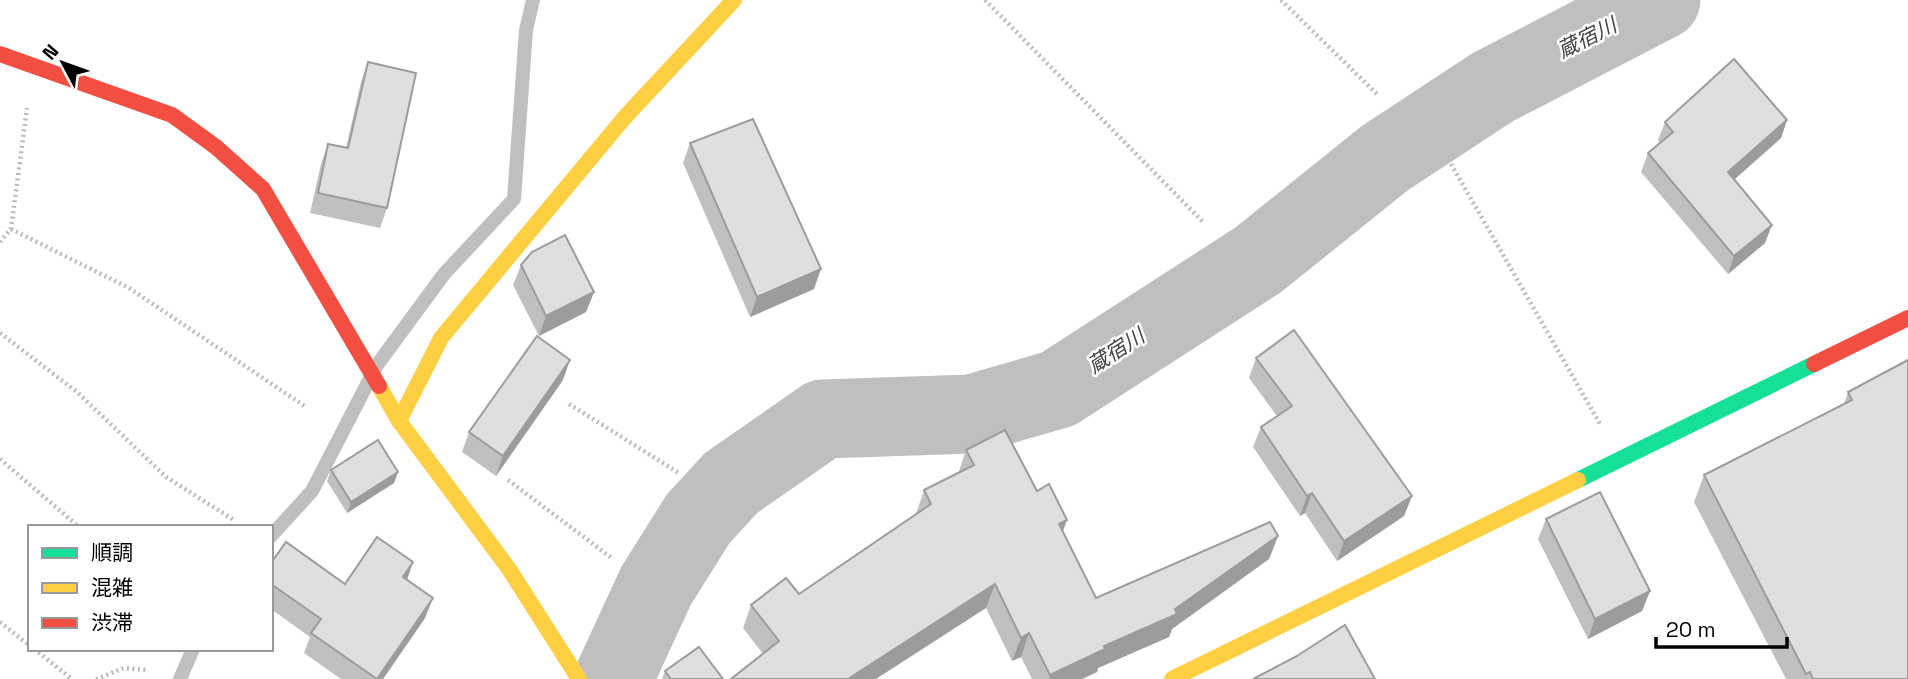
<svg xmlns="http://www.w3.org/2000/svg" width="1908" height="679" viewBox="0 0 1908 679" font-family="'Space Grotesk','Noto Sans JP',sans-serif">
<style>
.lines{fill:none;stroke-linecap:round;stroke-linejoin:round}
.stream{stroke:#bfbfbf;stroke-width:14}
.river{stroke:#bfbfbf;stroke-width:79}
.path{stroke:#b9b9b9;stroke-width:4.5;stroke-dasharray:2 3.5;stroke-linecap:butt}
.fast{stroke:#16e098;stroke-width:16}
.slow{stroke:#ffcf43;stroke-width:16}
.jam{stroke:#f24e42;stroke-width:16}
.wall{fill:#c0c0c0}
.shaded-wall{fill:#9c9c9c}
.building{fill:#dfdfdf;stroke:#9c9c9c;stroke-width:2}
.labels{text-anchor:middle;stroke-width:5;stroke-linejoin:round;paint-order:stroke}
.water-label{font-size:21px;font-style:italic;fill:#444;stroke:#fff}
</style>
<rect width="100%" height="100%" fill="#fff"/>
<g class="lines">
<g class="stream">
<polyline points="271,536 312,491 377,365 444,274 514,199 526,30 533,0"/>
<polyline points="180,679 193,649"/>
</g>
<polyline class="river" points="613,679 656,586 698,519 731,483 823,419 972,414 1058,389 1258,260 1385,158 1493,87 1661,0"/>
<g class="path">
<polyline points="985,0 1204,223"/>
<polyline points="1281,0 1379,96"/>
<polyline points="1451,164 1600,424"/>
<polyline points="11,229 129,288 306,407"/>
<polyline points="0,242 11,229 27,108"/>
<polyline points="0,333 77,392 166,477 234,520"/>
<polyline points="569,404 679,473"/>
<polyline points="0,459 79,527"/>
<polyline points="508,480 613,559"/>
<polyline points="0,622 30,646"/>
<polyline points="34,649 72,679"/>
<polyline points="96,679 124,668 146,670"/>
</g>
<polyline class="fast" points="1578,480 1814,364"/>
<g class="slow">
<polyline points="379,386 399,421 509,569 579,679"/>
<polyline points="399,421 441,338 625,117 734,0"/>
<polyline points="1172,679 1578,480"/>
</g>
<g class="jam">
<polyline points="0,54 172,115 216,147 263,189 379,386"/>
<polyline points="1814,364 1908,318"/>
</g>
</g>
<g class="wall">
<polygon points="368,62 387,208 380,228 310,213 321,164 328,144 346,148 361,82"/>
<polygon points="1787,120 1781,138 1734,180 1765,243 1728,274 1641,172 1648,153 1660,143 1658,140 1665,122"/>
<polygon points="690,143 814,289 750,317 683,163"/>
<polygon points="521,265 594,292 586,312 539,336 513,285"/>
<polygon points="1256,358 1412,496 1404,516 1337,561 1305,513 1300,516 1253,447 1261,427 1277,416 1249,378"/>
<polygon points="1908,360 1908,679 1786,679 1694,502 1704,475 1844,404 1848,392"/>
<polygon points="563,380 496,476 462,452 469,432"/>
<polygon points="966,450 1037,491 1067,520 1063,531 1096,598 1278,536 1269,559 1172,629 1169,637 1098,668 1097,672 1082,679 1032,679 1021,657 1012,661 986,608 763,654 743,628 751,605 799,594 916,514 924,490 958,474"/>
<polygon points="331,470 398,472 394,483 347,513 327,481"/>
<polygon points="1546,519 1650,591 1642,611 1588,639 1538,539"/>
<polygon points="413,562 407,580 425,618 383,679 341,679 304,653 310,637 271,609 271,563 345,584"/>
<polygon points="665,671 723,679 662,679"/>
</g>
<g class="shaded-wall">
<polygon points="1787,120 1781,138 1721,191 1728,172"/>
<polygon points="1772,225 1765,243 1728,274 1734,256"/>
<polygon points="821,269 814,289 750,317 757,297"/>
<polygon points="594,292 586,312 539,336 546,316"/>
<polygon points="570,360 563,380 496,476 503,456"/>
<polygon points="398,472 394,483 347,513 351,502"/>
<polygon points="1312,493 1305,513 1300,516 1307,496"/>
<polygon points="1412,496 1404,516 1337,561 1344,541"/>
<polygon points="1067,520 1058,543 1059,524"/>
<polygon points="1278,536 1269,559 1172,629 1169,637 1098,668 1097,672 1082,679 1049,679 1050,675 1104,646 1175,609"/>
<polygon points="413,562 406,582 403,577"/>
<polygon points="995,584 986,608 876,679 848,679"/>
<polygon points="1650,591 1642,611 1588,639 1595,619"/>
<polygon points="433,598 425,618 383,679 377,679"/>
<polygon points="1029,633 1021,657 1012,661 1021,638"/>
</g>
<g class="building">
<polygon points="1734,59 1787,120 1728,172 1772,225 1734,256 1648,153 1673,132 1665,122"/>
<polygon points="368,62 416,73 387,208 318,193 328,144 348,148"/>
<polygon points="753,119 821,269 757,297 690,143"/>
<polygon points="565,235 594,292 546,316 521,265 532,252"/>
<polygon points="1294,330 1412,496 1344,541 1312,493 1307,496 1261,427 1292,406 1256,358"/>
<polygon points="537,336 570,360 503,456 469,432"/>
<polygon points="1908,360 1908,679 1813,679 1810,672 1806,674 1704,475 1852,400 1848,392"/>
<polygon points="1005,430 1037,491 1049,484 1067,520 1059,524 1096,598 1270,522 1278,536 1175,609 1177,614 1104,646 1105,649 1050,675 1029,633 1021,638 995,584 848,679 731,679 779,641 751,605 786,578 799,594 931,504 924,490 974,465 966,450"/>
<polygon points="378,440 398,472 351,502 331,470"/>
<polygon points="1600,492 1650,591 1595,619 1546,519"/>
<polygon points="377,537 413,562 403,577 433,598 377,679 311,633 321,619 271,584 271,563 286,542 345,584"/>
<polygon points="1345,625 1375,679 1253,679 1297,656"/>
<polygon points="699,647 723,679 671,679 665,671"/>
</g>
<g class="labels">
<g class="water-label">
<text transform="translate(1587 38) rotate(-27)" y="7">蔵宿川</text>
<text transform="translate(1116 351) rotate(-33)" y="7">蔵宿川</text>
</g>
</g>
<rect x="28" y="525" width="245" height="126" fill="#ffffff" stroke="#999999" stroke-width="2"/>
<rect x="42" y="548" width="35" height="10" fill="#16e098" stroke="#999999" stroke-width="2"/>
<text x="91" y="560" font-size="21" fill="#000000">順調</text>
<rect x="42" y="583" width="35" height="10" fill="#ffcf43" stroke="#999999" stroke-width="2"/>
<text x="91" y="595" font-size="21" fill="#000000">混雑</text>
<rect x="42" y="618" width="35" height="10" fill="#f24e42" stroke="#999999" stroke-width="2"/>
<text x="91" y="630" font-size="21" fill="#000000">渋滞</text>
<g transform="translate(63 63) rotate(311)" stroke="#ffffff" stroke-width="5" paint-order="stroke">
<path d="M0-5L12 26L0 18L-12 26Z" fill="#000000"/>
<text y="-10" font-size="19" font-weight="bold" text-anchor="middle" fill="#000000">N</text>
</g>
<path d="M1656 637v10h131v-10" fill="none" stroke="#000000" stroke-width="3.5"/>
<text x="1666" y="637" font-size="21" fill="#000000" stroke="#ffffff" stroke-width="5" paint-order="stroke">20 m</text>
</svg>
